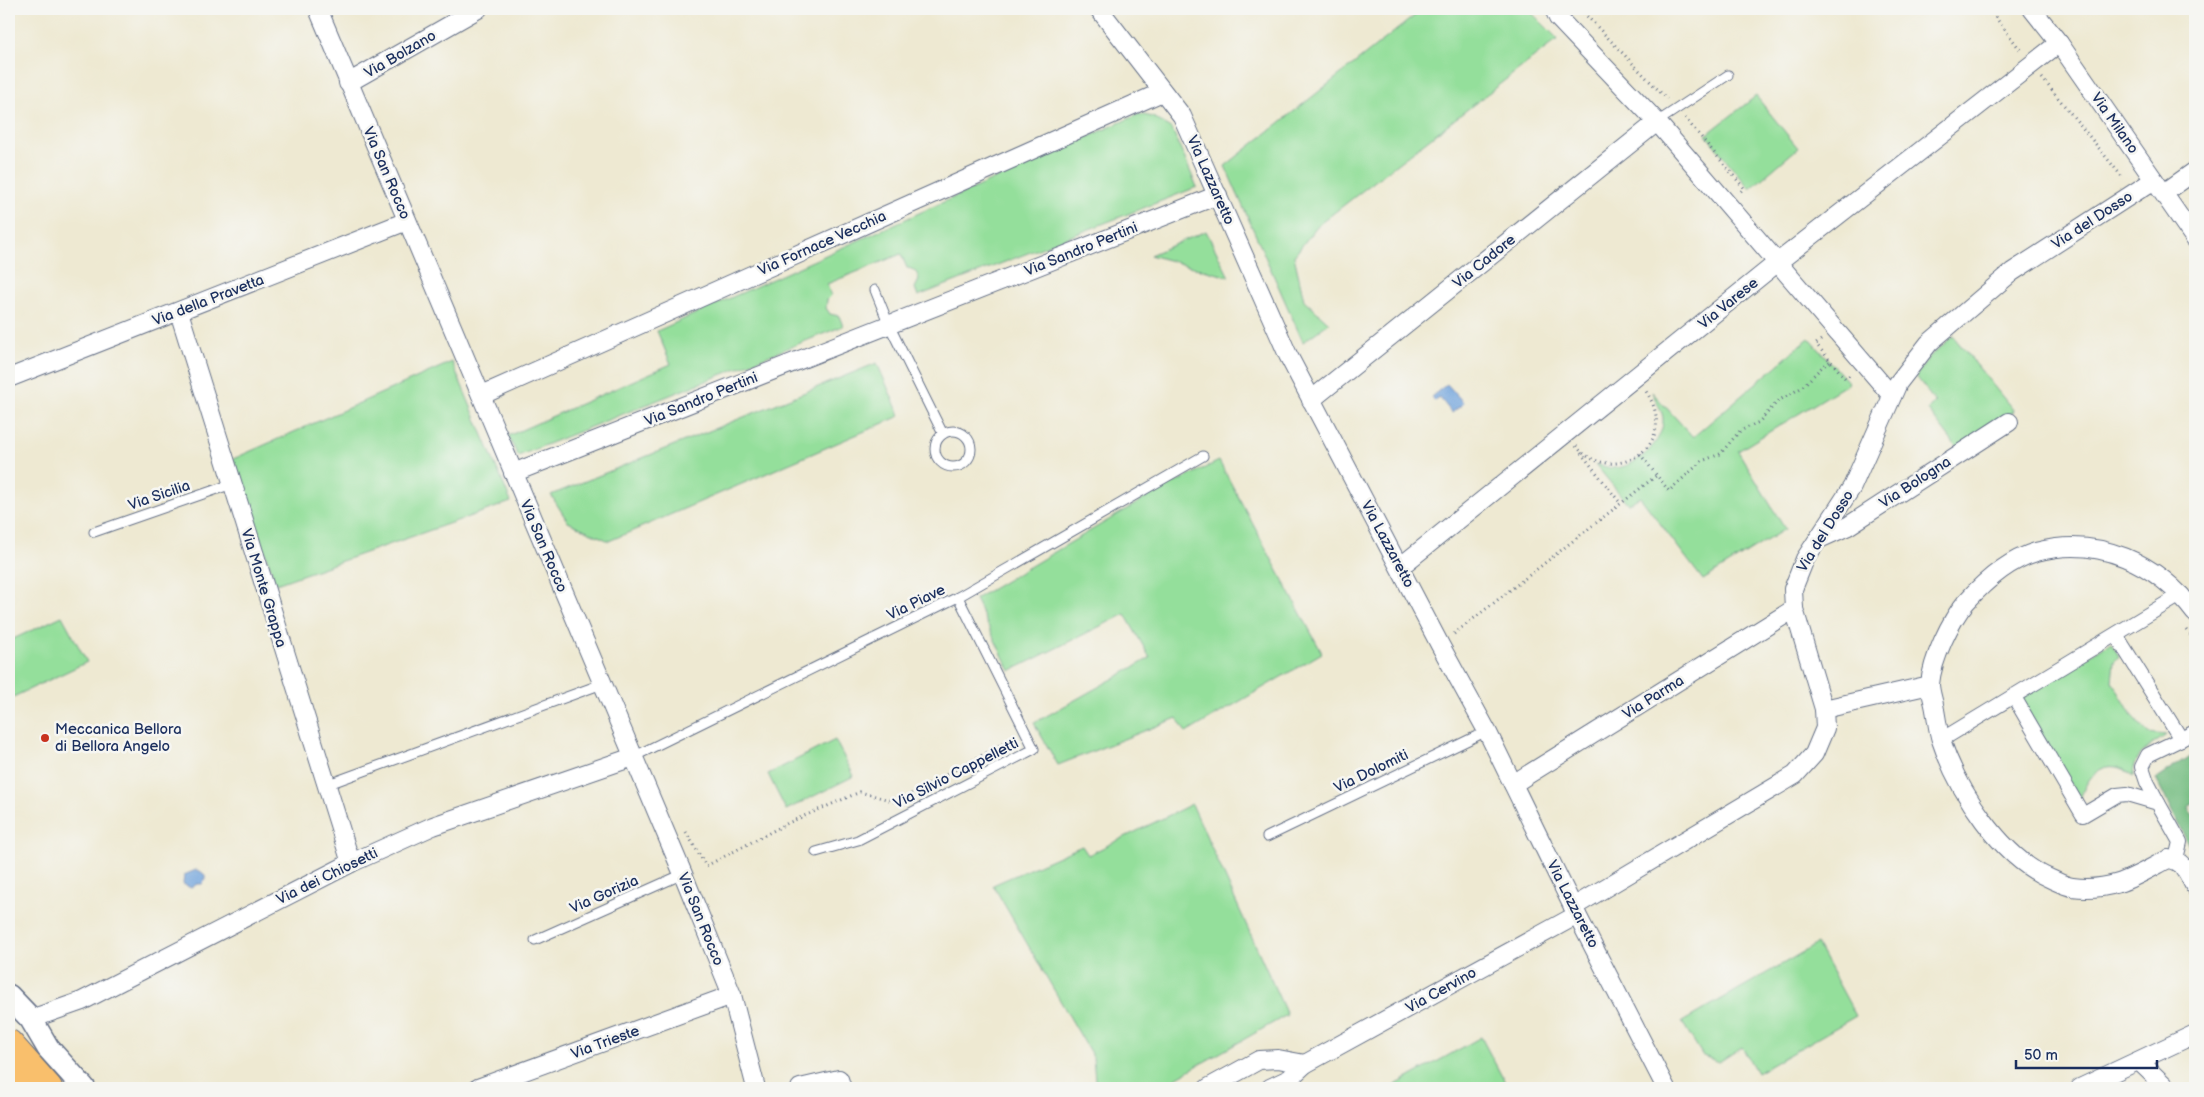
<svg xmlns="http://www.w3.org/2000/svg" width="2204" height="1097" viewBox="0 0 2204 1097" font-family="'Balsamiq Sans',sans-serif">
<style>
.green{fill:#94df9b;stroke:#58877c}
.forest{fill:#77be83;stroke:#497670}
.water{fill:#70a3dc;stroke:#46699d}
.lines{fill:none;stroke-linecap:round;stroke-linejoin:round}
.service-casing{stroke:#657087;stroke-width:11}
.pedestrian-casing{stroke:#657087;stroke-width:16}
.minor-casing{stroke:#657087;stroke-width:20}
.tertiary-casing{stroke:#657087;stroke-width:25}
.trunk-casing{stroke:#657087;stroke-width:30}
.path{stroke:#657087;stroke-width:3;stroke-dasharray:1 4;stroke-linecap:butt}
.service{stroke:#fff;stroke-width:9}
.pedestrian{stroke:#fff;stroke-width:14}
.minor{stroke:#fff;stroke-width:18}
.tertiary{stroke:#fff;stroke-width:22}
.trunk{stroke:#f9bf6c;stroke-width:28}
.poi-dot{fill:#c8321e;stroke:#f6f6f2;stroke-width:2}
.labels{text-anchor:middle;stroke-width:5;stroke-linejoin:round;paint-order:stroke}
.street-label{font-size:15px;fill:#1b2f5e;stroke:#f6f6f2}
.poi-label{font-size:15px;fill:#1b2f5e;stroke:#f6f6f2;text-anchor:start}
</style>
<rect width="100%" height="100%" fill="#f6f6f2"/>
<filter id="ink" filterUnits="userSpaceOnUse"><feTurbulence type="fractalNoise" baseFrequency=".02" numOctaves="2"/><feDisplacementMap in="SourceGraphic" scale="10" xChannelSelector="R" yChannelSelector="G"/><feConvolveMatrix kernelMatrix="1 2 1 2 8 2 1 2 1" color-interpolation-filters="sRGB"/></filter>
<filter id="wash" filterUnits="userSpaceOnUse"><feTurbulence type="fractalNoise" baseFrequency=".0096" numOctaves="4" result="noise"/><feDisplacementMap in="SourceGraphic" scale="20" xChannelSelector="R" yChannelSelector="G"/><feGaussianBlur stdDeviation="1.12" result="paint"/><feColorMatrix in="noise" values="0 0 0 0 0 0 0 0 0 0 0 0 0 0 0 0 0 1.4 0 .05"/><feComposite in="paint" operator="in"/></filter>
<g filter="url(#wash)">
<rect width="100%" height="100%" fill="#eee9d2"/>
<g class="green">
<polygon points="1423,9 1528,9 1558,39 1317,226 1294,256 1304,300 1329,323 1303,342 1225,166"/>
<polygon points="1756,96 1798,148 1750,189 1706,135"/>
<path d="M1139 114 1153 117 1172 129 1197 187 918 296 915 288 919 280C917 272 915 269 907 268L901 254 827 284 831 296 827 300 826 308 830 314 839 316 843 326 518 456 508 436 671 364 657 331Z"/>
<polygon points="1206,231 1229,277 1150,255"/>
<polygon points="1953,336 2014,411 1958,449 1928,410 1935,402 1916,376 1929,357"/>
<path d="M1809 338 1849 383 1738 451 1785 529 1703 580 1640 497 1628 504 1595 464C1600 465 1606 467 1611 468 1634 470 1665 442 1663 418 1662 410 1655 400 1652 392L1693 437Z"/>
<polygon points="452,362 511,502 276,584 233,459"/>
<polygon points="877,363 900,416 609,541 568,522 551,495"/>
<polygon points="1219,461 1322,653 1186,733 1177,718 1058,765 1034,723 1150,658 1125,614 1010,671 975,599 1156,492"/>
<polygon points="62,616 87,662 9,699 9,641"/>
<path d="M2111 642 2119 656 2114 662 2112 681 2133 717 2148 733 2166 735C2149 748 2134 753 2133 776 2108 754 2086 774 2080 801L2020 698Z"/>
<polygon points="835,740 854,776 786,810 768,774"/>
<polygon points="1192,804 1287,1015 1158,1088 1092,1088 1095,1080 1093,1057 993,885 1082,846 1088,855"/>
<polygon points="1817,944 1856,1016 1757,1073 1742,1047 1719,1062 1703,1056 1682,1022"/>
<polygon points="1481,1037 1508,1088 1390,1088"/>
</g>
<polygon class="forest" points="2195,753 2195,800 2188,808 2195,818 2195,858 2156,779"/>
<g class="water">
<polygon points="1447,384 1464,403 1452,413 1440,398 1435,401 1431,397"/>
<polygon points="196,870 200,871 205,875 205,881 202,884 197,884 191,888 183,884 184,875"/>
</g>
</g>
<g filter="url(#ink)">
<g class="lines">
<defs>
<g id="service">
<polyline points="1657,122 1728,75"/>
<polyline points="875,290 889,325 943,434"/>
<circle cx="953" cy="449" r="18"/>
<polyline points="94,532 232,484"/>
<polyline points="633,757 958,597 1203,456"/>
<polyline points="326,785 602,684"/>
<polyline points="1267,837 1487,731"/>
<polyline points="816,852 858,840 1034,749 958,597"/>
<polyline points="535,940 683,874"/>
</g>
<g id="pedestrian">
<polyline points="2116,635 2181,739 2148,755 2142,767 2147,782 2158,803"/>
<polyline points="2014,697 2083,815 2117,795 2127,794 2158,803 2180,842 2176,859"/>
<polyline points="2181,739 2195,732"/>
<polyline points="1941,740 2182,594"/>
</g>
<g id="minor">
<polyline points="318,9 683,874 732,995 756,1088"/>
<polyline points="1099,9 1182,116 1288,355 1440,645 1487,731 1577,915 1666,1088"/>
<polyline points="1554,9 1558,18 1657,122 1892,396"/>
<polyline points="2032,9 2059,43 2195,239"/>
<polyline points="348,83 478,9"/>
<polyline points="2164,193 2195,171"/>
<polyline points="179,312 351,863"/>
<polyline points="9,378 407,221"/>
<polyline points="482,395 1162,92"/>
<polyline points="1311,400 1657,122"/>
<polyline points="513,473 1218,195"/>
<polyline points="1819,539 1848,526 2009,422"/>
<polyline points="1400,567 1778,262 2059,43"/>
<path d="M2195 613C2158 563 2098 535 2036 552 2009 560 1984 582 1966 602 1950 621 1932 660 1930 684 1930 692 1934 702 1935 710 1937 720 1938 731 1941 740 1958 791 2001 858 2051 879 2058 882 2065 886 2072 887 2113 892 2134 877 2168 859 2184 860 2188 874 2195 887"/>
<polyline points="1824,709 1930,685"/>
<polyline points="1513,784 1794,609"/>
<polyline points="1573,907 1795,775 1814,754 1825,728 1824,709 1794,609 1793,589 1805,559 1852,487 1898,383 1929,343 2012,272 2154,180"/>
<polyline points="31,1019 82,1001 351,863 433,826 633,757"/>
<polyline points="2139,1061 2167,1088"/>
<polyline points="478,1088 732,995"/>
<polyline points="800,1088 839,1079 842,1088"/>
<polyline points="1208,1088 1259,1060 1278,1059 1305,1064"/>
<polyline points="1270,1088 1289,1079 1305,1064 1577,915"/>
<polyline points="2080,1088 2195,1034"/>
</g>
<polyline id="tertiary" points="9,996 31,1019 48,1048 84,1088"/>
<g id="trunk">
<polyline points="9,1044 48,1088"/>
<polyline points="9,1080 16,1088"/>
</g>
</defs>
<use href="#service" class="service-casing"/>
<use href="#pedestrian" class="pedestrian-casing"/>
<use href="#minor" class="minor-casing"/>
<use href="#tertiary" class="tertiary-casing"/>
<use href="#trunk" class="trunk-casing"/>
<g class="path">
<polyline points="1580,9 1667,99"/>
<polyline points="1989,9 2022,52"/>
<polyline points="2042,78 2123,178"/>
<polyline points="1685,118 1744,188 1739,193"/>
<polyline points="1821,340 1816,344 1845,378 1850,375"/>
<path d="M1576 446C1610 488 1685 447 1645 390"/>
<polyline points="1581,453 1621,504"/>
<polyline points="1640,454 1669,491 1702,461 1720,454 1740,431 1759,422 1778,401 1801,388 1822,367 1831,361"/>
<polyline points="2187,630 2195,641"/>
<polyline points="1454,634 1656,476"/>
<polyline points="686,832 706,866 788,823 860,792 897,802 1015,737"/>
</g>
<use href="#service" class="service"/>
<use href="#pedestrian" class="pedestrian"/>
<use href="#minor" class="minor"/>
<use href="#tertiary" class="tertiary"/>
<use href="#trunk" class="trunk"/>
</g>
</g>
<circle class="poi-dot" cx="45" cy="738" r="5"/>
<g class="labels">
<g class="street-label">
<text transform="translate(400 54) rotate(-30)" y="5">Via Bolzano</text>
<text transform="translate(2115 123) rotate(55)" y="5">Via Milano</text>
<text transform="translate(387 173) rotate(67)" y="5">Via San Rocco</text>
<text transform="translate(1211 180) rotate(66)" y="5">Via Lazzaretto</text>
<text transform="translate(2092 220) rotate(-33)" y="5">Via del Dosso</text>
<text transform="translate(822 243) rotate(-24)" y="5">Via Fornace Vecchia</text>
<text transform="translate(1081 249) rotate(-22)" y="5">Via Sandro Pertini</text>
<text transform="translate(1484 261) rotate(-39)" y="5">Via Cadore</text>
<text transform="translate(208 300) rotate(-21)" y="5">Via della Pravetta</text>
<text transform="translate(1728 303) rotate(-39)" y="5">Via Varese</text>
<text transform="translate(701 399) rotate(-22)" y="5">Via Sandro Pertini</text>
<text transform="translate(1915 482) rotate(-33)" y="5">Via Bologna</text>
<text transform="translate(159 495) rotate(-19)" y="5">Via Sicilia</text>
<text transform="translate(1825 531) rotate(-58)" y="5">Via del Dosso</text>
<text transform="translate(1388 544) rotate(62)" y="5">Via Lazzaretto</text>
<text transform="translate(544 546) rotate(67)" y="5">Via San Rocco</text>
<text transform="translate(264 588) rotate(73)" y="5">Via Monte Grappa</text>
<text transform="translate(916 602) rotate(-26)" y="5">Via Piave</text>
<text transform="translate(1653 697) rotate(-32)" y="5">Via Parma</text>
<text transform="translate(1371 771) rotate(-26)" y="5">Via Dolomiti</text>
<text transform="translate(956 773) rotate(-27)" y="5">Via Silvio Cappelletti</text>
<text transform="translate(327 876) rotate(-26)" y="5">Via dei Chiosetti</text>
<text transform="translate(604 894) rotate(-24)" y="5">Via Gorizia</text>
<text transform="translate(1573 904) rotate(63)" y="5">Via Lazzaretto</text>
<text transform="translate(701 919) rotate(68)" y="5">Via San Rocco</text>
<text transform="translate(1441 990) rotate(-29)" y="5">Via Cervino</text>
<text transform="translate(605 1042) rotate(-20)" y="5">Via Trieste</text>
</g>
<g class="poi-label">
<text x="55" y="734">Meccanica Bellora<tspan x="55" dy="17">di Bellora Angelo</tspan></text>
</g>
</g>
<rect width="2204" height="1097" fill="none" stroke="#f6f6f2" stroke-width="30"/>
<path d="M2016 1060v8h141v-8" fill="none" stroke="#1b2f5e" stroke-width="2.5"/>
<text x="2024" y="1060" font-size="15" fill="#1b2f5e" stroke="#f6f6f2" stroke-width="4" paint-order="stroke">50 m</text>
</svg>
